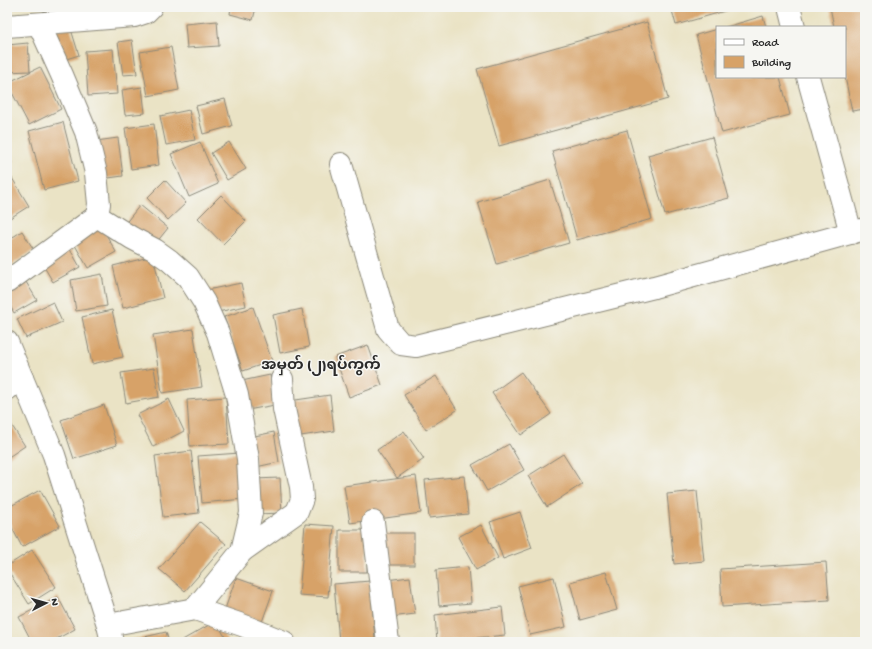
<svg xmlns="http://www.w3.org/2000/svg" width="872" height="649" viewBox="0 0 872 649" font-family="'Gochi Hand','Noto Sans Myanmar',sans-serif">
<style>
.building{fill:#d7a267}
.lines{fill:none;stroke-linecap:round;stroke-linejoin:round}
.minor-casing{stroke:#8a8778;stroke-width:24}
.minor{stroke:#fff;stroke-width:22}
.labels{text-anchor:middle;stroke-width:3;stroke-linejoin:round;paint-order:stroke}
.quarter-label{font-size:15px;font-weight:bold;fill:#2b2b2b;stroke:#f6f6f2}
</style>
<rect width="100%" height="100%" fill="#f6f6f2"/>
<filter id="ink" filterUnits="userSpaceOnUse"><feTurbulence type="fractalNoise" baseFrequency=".025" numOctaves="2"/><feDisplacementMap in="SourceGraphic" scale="8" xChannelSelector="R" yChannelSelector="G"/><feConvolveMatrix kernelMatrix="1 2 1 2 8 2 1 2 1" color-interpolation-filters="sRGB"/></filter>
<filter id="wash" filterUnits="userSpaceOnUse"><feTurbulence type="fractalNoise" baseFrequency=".012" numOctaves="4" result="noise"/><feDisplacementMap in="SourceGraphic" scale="16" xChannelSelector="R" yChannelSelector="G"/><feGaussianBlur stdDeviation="0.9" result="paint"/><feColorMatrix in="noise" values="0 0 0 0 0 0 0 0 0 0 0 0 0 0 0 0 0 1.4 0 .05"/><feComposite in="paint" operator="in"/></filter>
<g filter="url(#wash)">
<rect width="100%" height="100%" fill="#eae3c5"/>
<g id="blocks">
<g class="building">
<polygon points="231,7 256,7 253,20 230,14"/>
<polygon points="671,7 739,7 676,25"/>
<polygon points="830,7 865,7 865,109 852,111 845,77 845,27 834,27"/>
<polygon points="763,16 766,27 726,27"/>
<polygon points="217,21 219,46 187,48 185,24"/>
<polygon points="647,22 668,99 499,146 477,69"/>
<polygon points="70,26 79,55 60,61 51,32"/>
<polygon points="717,29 717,77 780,77 790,115 722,133 696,35"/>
<polygon points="132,40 137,74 123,75 118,42"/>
<polygon points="28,43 30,71 7,72 7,45"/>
<polygon points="171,47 179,90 148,96 140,52"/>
<polygon points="113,49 117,94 88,96 85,51"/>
<polygon points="40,67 61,109 29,125 7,83"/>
<polygon points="142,87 145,113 125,115 122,90"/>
<polygon points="225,99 232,126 203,134 196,106"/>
<polygon points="189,110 195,140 166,145 160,116"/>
<polygon points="63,122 78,181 44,190 29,131"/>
<polygon points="154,124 159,165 131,169 125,128"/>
<polygon points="627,130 652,219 577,240 552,151"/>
<polygon points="712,137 729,198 665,215 648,155"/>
<polygon points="118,138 123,176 101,179 96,141"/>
<polygon points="200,142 218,184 189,197 171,154"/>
<polygon points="229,142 246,169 227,180 211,153"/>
<polygon points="7,154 12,163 7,166"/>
<polygon points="12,178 29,206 7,220 7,181"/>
<polygon points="165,180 186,203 168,220 147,198"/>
<polygon points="550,180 569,243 497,264 478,202"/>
<polygon points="221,195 246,221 223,244 198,218"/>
<polygon points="140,205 168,228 152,248 124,225"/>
<polygon points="100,224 116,252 88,268 72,240"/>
<polygon points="22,231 34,250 7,268 7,241"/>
<polygon points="67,244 80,267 53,282 40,260"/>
<polygon points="153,256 163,298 123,308 113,266"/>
<polygon points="102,274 107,306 76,311 71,280"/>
<polygon points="23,277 37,300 14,313 7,300 7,286"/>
<polygon points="241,283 246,306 213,313 207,290"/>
<polygon points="53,302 62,322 26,338 17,319"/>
<polygon points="253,307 272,361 243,371 224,317"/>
<polygon points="302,309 309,347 280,353 273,315"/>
<polygon points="112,310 123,357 92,364 82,317"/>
<polygon points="193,329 202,387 162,393 153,335"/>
<polygon points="368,345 382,385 349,397 335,357"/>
<polygon points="154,368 159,397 126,403 121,373"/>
<polygon points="521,372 551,414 521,435 492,393"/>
<polygon points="270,375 275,405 242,411 237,382"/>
<polygon points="436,376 457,410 426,430 404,395"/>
<polygon points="330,395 334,431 294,437 289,401"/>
<polygon points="226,397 229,444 190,446 187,400"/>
<polygon points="169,399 184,431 153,447 137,415"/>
<polygon points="104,405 117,445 74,459 61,420"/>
<polygon points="7,418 25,446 7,458"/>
<polygon points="404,431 424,459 397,478 377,450"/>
<polygon points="274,432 279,462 256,467 250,437"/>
<polygon points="509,444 524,470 487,491 472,465"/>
<polygon points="191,451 199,513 163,517 155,456"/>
<polygon points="240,453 244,499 202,503 198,456"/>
<polygon points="563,454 582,484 547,507 528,476"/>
<polygon points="416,476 421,513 350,523 344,486"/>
<polygon points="464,476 468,514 429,518 425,480"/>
<polygon points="280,478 282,513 256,514 254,479"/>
<polygon points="40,490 60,526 22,547 7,518 7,508"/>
<polygon points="697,491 704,561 674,564 667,494"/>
<polygon points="520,512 532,548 503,559 490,522"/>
<polygon points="200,522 226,544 185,591 159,569"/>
<polygon points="305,524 334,526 328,597 299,595"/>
<polygon points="481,525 498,558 476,570 458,537"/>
<polygon points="339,530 368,530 367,572 339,572"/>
<rect x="385" y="533" width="29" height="32"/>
<polygon points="32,550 56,587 29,604 7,569 7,566"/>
<polygon points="826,562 829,600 722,607 720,569"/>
<polygon points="468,567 471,603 439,606 436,570"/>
<polygon points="606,572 617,610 580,620 570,582"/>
<polygon points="410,577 415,614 391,617 386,580"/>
<polygon points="554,577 566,627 530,635 518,586"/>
<polygon points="236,578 273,591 262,622 225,609"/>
<polygon points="370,581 375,639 339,642 334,584"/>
<polygon points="58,597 75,629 51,642 32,642 19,617"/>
<polygon points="502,607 505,635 437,642 435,615"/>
<polygon points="216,621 228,642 179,642"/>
<polygon points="166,632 169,642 127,642 127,641"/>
</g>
</g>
</g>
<g filter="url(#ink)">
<use href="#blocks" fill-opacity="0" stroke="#8a8778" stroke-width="1"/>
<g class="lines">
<defs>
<g id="minor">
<polyline points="789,7 794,27"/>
<polyline points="7,26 134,16 146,12 151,7"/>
<polyline points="808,77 851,233"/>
<polyline points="341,164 388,329 401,344 416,346 654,287 865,229"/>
<polyline points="97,216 132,238 155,250 169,260 188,277 204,302 218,333 237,395 248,459 251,513 242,551 195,609"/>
<polyline points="7,282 97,216 99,204 96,173 86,132 62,75 39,24"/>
<polyline points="7,342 54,455 108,625 112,642"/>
<polyline points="7,389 22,378"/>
<polyline points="373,522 388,642"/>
<polyline points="242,551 297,512 302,499 301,487 284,409 282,379"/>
<polyline points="108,625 195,609 242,625 284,642"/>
</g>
</defs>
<use href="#minor" class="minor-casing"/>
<use href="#minor" class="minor"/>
</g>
</g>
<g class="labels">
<g class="quarter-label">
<text x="321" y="369">အမှတ် (၂)ရပ်ကွက်</text>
</g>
</g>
<rect width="872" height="649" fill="none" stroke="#f6f6f2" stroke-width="24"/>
<rect x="716" y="26" width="130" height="52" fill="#f6f6f2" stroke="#a5a5a2"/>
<rect x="724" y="39" width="20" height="6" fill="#ffffff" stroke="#a5a5a2"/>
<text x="752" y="46" font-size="12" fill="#2b2b2b">Road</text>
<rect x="724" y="56" width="20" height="12" fill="#d7a267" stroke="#a5a5a2"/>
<text x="752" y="66" font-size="12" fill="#2b2b2b">Building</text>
<g transform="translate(46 603) rotate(84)" stroke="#f6f6f2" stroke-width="3" paint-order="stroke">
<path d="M0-3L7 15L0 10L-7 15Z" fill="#2b2b2b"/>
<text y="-6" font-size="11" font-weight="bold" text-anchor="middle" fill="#2b2b2b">N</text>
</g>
</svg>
